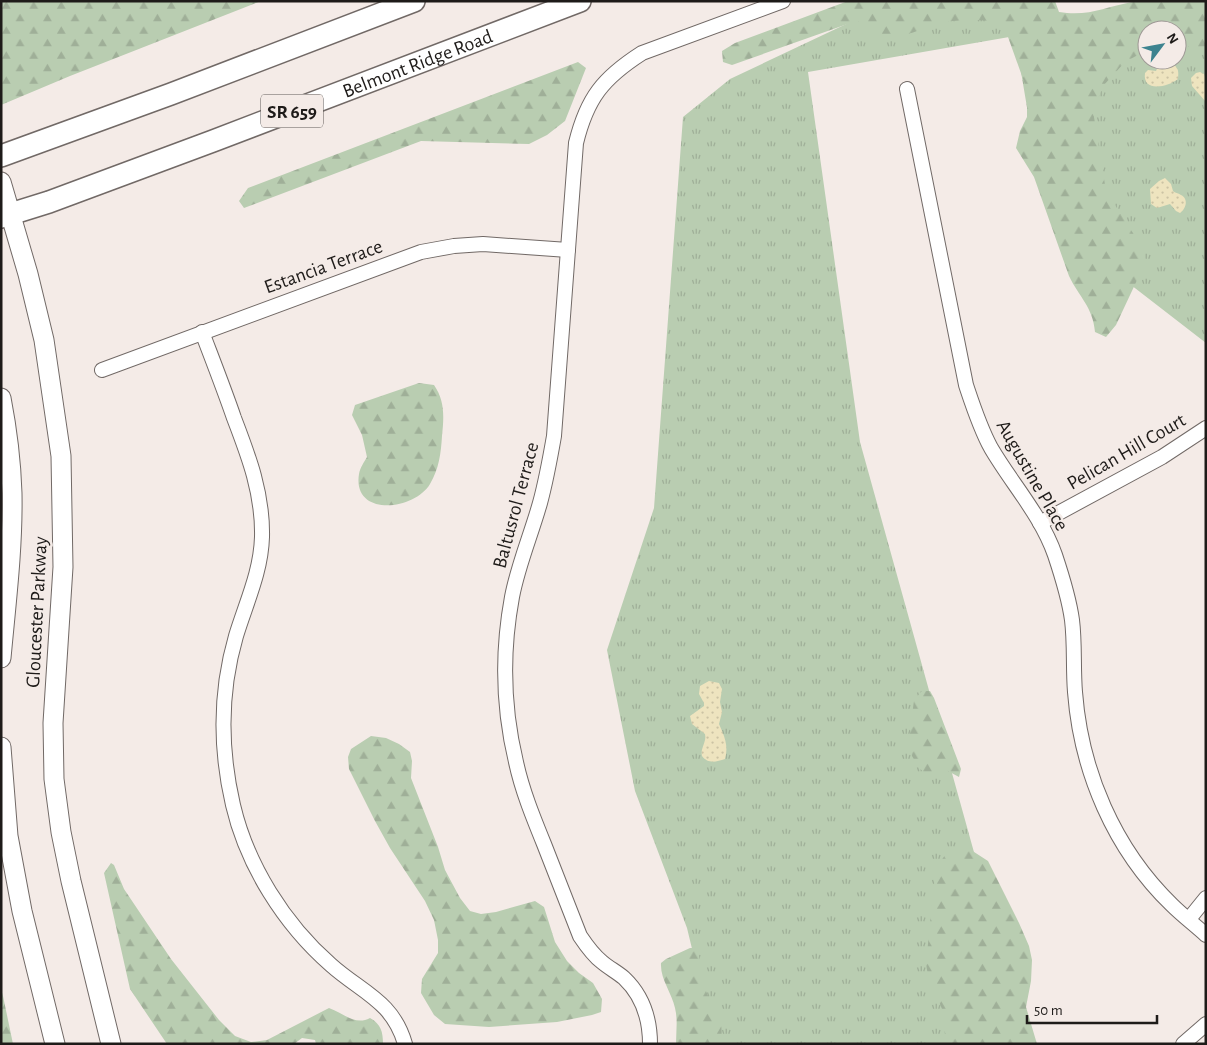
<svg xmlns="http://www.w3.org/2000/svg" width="1207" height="1045" viewBox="0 0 1207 1045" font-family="'Alegreya Sans',sans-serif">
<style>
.grass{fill:url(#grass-tufts);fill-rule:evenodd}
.forest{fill:url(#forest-firs)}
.sand{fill:url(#sand-dots)}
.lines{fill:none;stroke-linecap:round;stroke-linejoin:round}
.minor-casing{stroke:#716966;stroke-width:16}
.secondary-casing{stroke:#716966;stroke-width:21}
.primary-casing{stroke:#716966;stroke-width:24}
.minor{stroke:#fff;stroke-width:14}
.secondary{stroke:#fff;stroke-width:19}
.primary{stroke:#fff;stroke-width:21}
.labels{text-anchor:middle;stroke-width:5;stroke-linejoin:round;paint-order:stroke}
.shield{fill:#f4ebe7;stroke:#5e5957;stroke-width:1}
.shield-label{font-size:19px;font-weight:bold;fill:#1e1b19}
.street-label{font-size:20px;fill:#1e1b19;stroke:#f4ebe7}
</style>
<defs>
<pattern id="grass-tufts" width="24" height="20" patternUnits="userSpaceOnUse" patternTransform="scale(1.25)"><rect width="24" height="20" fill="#b9cdb1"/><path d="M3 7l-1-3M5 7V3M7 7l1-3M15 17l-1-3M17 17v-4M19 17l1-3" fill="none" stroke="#9faf98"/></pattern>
<pattern id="forest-firs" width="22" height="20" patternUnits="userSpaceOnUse" patternTransform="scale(1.25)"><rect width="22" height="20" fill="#b9cdb1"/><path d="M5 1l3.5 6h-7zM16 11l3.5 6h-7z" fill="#9faf98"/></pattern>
<pattern id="sand-dots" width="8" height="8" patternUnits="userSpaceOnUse" patternTransform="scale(1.25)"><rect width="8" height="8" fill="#eee4bf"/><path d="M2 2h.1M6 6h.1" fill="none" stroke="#ccc3a4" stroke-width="1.8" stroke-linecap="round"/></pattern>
</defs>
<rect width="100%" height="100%" fill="#f4ebe7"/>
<path class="grass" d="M895 1 1081 21 1138 1H1206V343L1056 227 1038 173 1015 36 808 72 860 442 1017 1007 1032 1044H715L687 928 635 791 607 650 654 508 683 117 730 79ZM1147 30H1177V60H1147Z"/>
<g class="forest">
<polygon points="1,1 261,1 70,76 1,105"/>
<path d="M848 1H1055L1059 12C1088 17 1105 7 1132 2 1150 0 1186 1 1206 2V48L1191 47 1177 43V30H1147V50L1125 62 1103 86 1093 111 1106 191 1140 244 1146 261 1116 325 1106 337 1095 332C1093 307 1079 297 1069 276L1034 177 1016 148 1020 131 1027 117V90L1003 23C983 19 956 19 937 24 920 29 885 47 870 33 867 30 866 26 864 23L856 21 732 65 723 62 722 51 735 43Z"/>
<polygon points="578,62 586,68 565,121 547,135 529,144 421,141 244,208 239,201 248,188"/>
<path d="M419 383 434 385C445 401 444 417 442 436 441 453 439 469 430 484 414 511 352 517 359 474 360 468 364 462 367 457L362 435 352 415 355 405Z"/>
<polygon points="922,691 930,691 934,698 961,769 959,777 946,770 929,776 919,768 912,756 909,741 914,700"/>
<polygon points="371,736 386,738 399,744 410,752 412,761 411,778 438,847 445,870 460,898 470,911 481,914 496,912 535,901 544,907 555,942 567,961 579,973 593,983 602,999 601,1012 592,1015 557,1022 489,1027 445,1024 434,1015 421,993 422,979 438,953 438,940 434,920 425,901 390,848 375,821 349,769 348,757 351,749"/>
<polygon points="958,849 971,850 988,861 1019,923 1029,946 1032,960 1031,981 1026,1007 1037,1044 946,1044 942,1009 935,992 929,981 926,964 933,893 937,866 946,854"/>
<path d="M111 863 114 865 124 889 171 959 219 1020 235 1036 251 1042 267 1040 329 1008C343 1013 355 1026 370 1018 381 1024 383 1032 383 1044H316L315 1040 302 1038 294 1044H167L130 989 104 873Z"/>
<path d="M690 948H694L699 955 701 979 708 996 721 1016 722 1044H676C676 1032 678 1020 675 1008 672 993 660 979 661 963L666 959Z"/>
<polygon points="1,989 3,996 13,1044 1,1044"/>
</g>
<g class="sand">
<path d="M1165 61C1174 65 1180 65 1178 79 1168 87 1142 93 1145 73L1148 70 1156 71 1159 64Z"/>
<polygon points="1200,72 1204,74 1206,80 1206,102 1192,86 1191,78 1196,73"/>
<path d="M1165 178 1171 184 1173 191C1175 193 1178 193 1181 195 1189 199 1186 209 1180 213L1176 211 1170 204 1157 208 1151 204 1150 189 1159 181Z"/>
<path d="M709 681 719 683 722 689 720 702 722 712 719 724C724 735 729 746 725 759 716 762 708 764 702 756 700 748 707 742 705 734L692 724 690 716 704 706V703L699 694 700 686Z"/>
</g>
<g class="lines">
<defs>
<g id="minor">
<path d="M907 89 966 385C973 406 980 428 991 448 1012 484 1041 515 1055 555 1062 576 1069 598 1072 620 1075 644 1073 668 1075 692 1081 771 1114 849 1172 905 1182 915 1195 925 1206 935"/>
<path d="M202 332C213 361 224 389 234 418 249 457 263 494 262 537 261 572 246 603 236 636 220 691 220 749 233 805 247 865 284 924 331 965 361 992 393 1001 405 1044"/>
<polyline points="102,370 421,252 454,246 483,244 568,250"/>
<polyline points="1040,523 1162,457 1206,428"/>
<polyline points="1189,919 1206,898"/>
<path d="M650 1044C650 1018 643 996 624 978 617 972 609 968 602 962 593 955 586 945 580 936 568 905 556 875 544 844 533 817 522 790 516 762 503 708 502 651 512 597 518 565 531 535 540 503 546 481 550 459 554 436L576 143C587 98 603 78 642 53L783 1"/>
<polyline points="1183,1044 1206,1024"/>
</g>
<g id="secondary">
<polyline points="1,182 28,274 44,340 61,456 63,567 53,723 54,779 61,832 71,881 111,1044"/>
<path d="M1 398C7 429 11 461 12 493 13 548 6 603 1 658"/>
<polyline points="1,747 8,836 22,911 55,1044"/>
</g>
<g id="primary">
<polyline points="1,156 171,94 414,1"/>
<path id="s1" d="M1 217 49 202 213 141 580 1"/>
</g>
</defs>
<use href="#minor" class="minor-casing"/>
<use href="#secondary" class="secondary-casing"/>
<use href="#primary" class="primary-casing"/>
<use href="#minor" class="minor"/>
<use href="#secondary" class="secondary"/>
<use href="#primary" class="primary"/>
</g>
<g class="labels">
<rect class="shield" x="261" y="94.5" width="62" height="33" rx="4"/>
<g class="shield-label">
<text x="292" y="118">SR 659</text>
</g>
<g class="street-label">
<text dy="7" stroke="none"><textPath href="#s1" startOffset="444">Belmont Ridge Road</textPath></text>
<text transform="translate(323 266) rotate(-20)" y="7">Estancia Terrace</text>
<text transform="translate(1126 451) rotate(-30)" y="7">Pelican Hill Court</text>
<text transform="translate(1033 475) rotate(60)" y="7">Augustine Place</text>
<text transform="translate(515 505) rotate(-75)" y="7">Baltusrol Terrace</text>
<text transform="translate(36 612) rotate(-87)" y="7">Gloucester Parkway</text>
</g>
</g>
<rect width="1207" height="1045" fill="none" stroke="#1e1b19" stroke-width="5"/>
<g transform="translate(1162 45) rotate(58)"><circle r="24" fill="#f4ebe7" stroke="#9e9895"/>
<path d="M0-4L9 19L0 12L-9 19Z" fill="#3d838f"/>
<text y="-8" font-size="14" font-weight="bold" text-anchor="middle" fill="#1e1b19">N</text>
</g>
<path d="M1027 1015v8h130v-8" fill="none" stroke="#1e1b19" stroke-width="2.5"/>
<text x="1034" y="1015" font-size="15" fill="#1e1b19" stroke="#f4ebe7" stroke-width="4" paint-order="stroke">50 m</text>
</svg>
